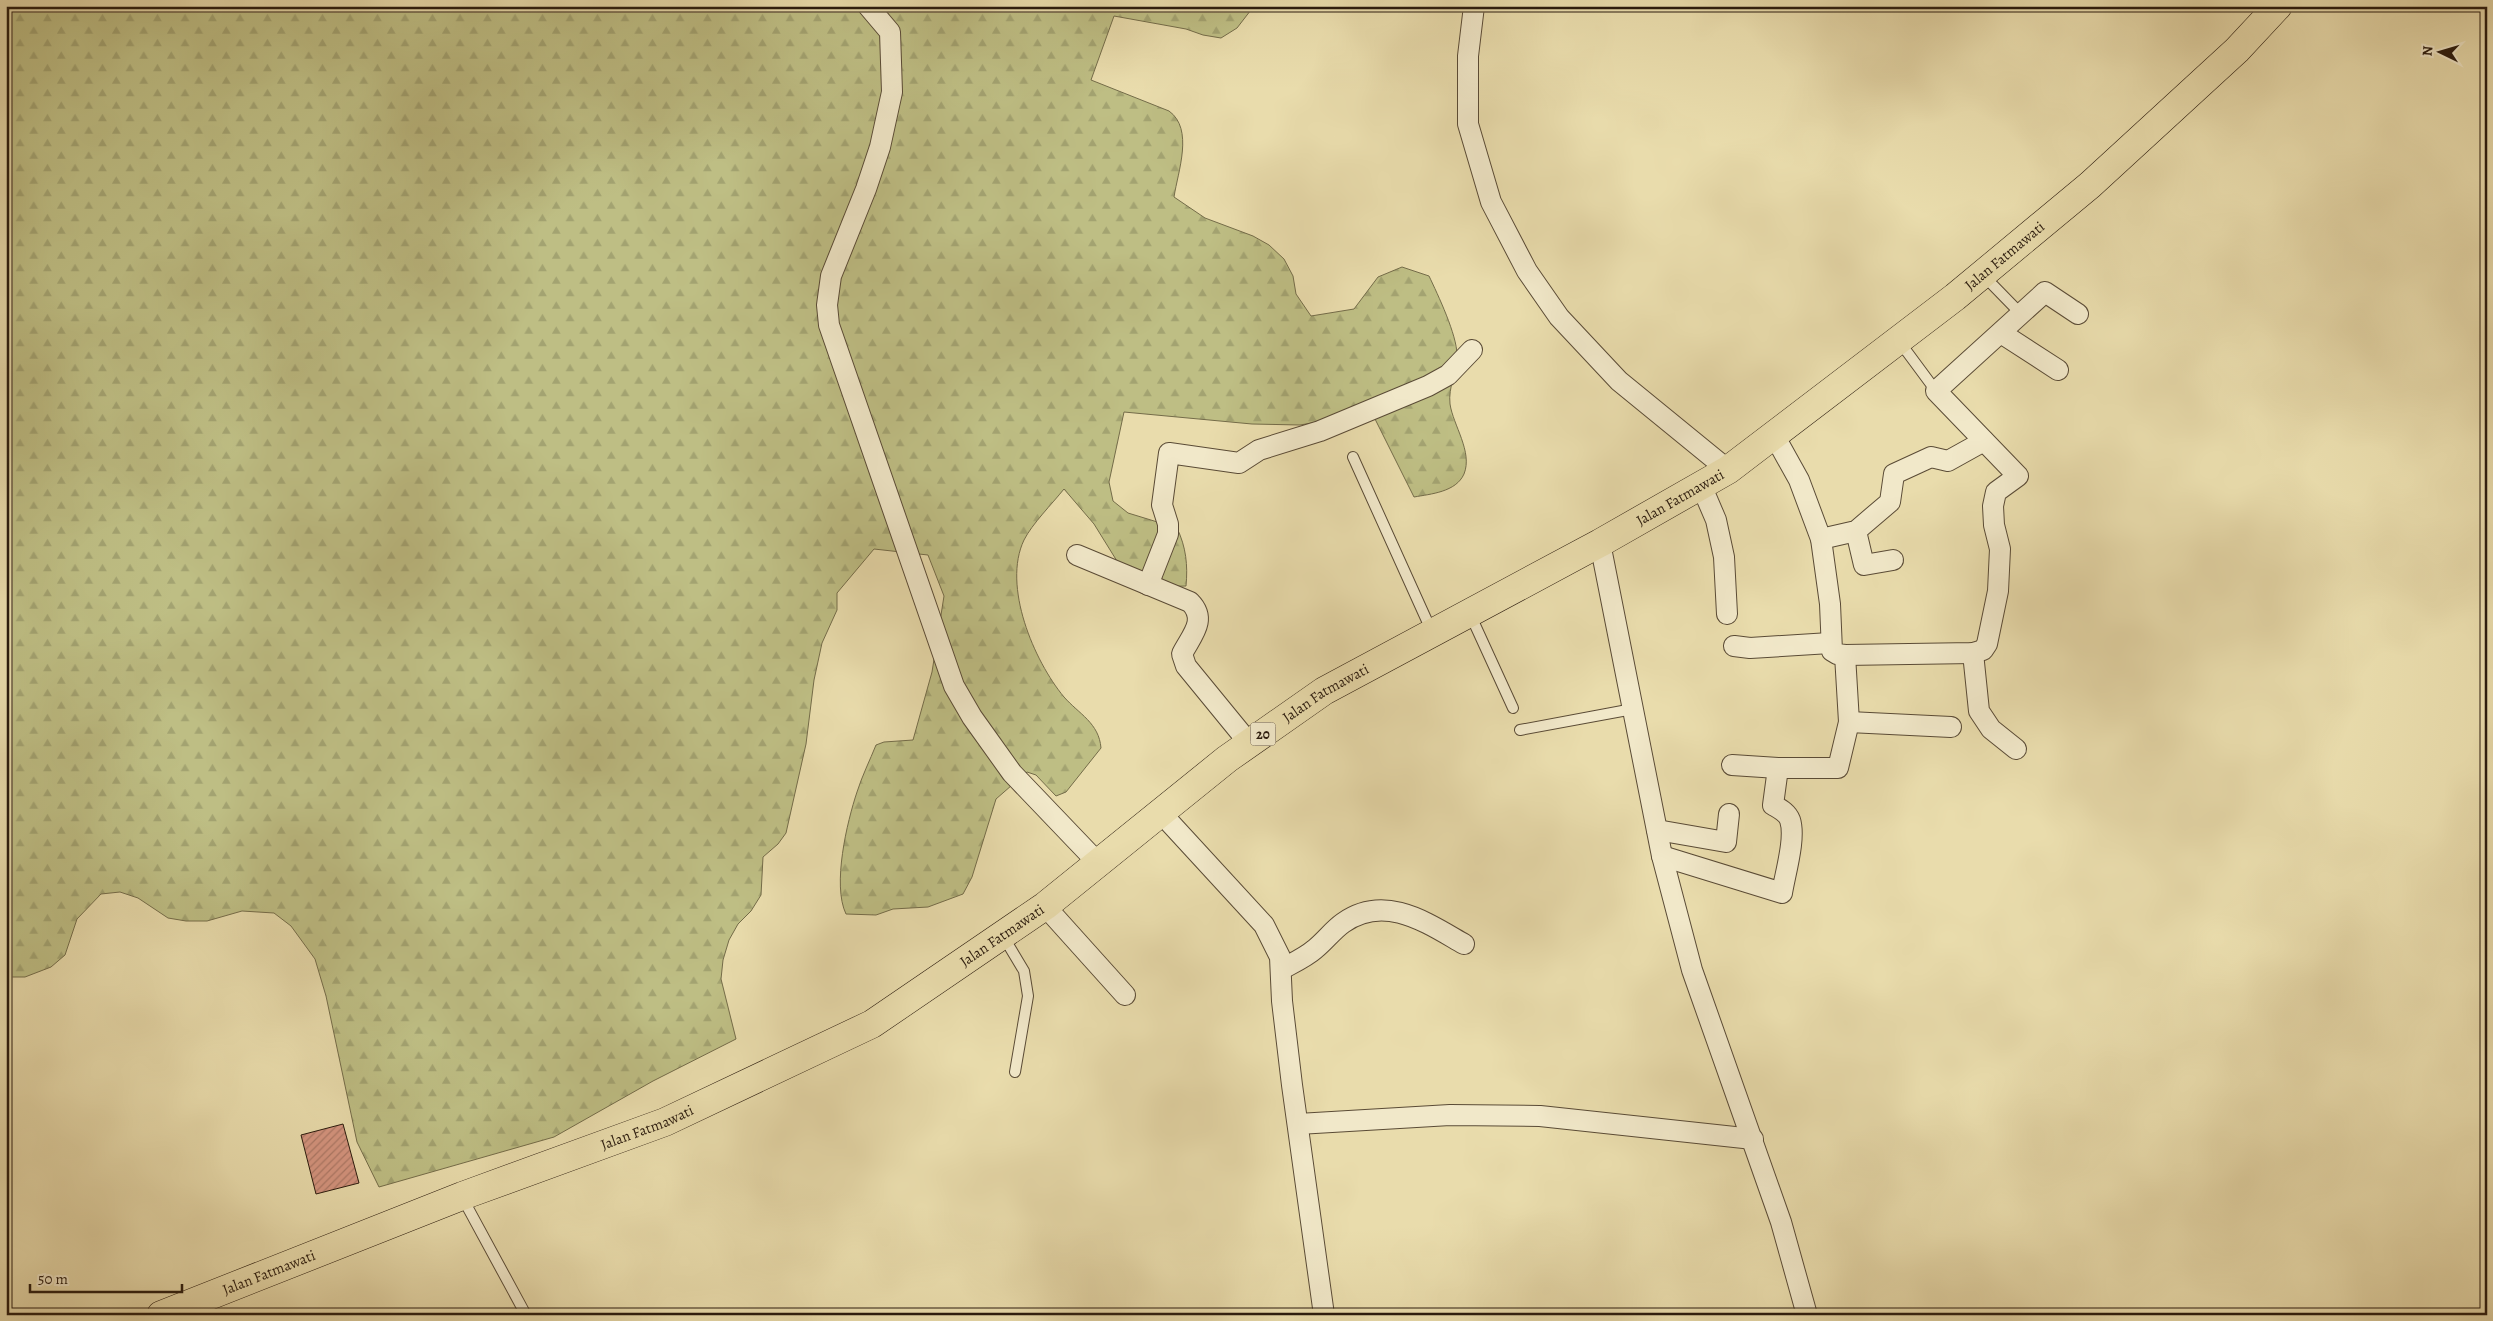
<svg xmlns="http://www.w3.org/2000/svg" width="2493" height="1321" viewBox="0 0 2493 1321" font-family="Alegreya,serif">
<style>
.forest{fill:url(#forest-firs);stroke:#746c49}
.building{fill:url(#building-hatch);stroke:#2a1b0e}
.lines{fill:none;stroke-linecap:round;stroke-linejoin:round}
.service-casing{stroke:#5a4b36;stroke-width:12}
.minor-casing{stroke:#5a4b36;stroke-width:22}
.trunk-casing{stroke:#2a1b0e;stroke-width:29}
.service{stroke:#f1e8c9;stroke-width:10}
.minor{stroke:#f1e8c9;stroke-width:20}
.trunk{stroke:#e9dcac;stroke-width:28}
.labels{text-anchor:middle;stroke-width:4;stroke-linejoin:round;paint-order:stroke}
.shield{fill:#f1e8c9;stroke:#665846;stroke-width:1}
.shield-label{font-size:14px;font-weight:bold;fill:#2a1b0e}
.street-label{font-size:15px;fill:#2a1b0e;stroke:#f1e8c9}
</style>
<defs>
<pattern id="forest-firs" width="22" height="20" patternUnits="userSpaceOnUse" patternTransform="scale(1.25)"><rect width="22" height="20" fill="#bebe84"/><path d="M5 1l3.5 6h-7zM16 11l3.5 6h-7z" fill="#a3a371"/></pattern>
<pattern id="building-hatch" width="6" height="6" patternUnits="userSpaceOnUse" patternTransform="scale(1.25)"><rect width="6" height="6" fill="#d59580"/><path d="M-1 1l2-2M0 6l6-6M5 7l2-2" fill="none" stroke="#ad7967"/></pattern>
</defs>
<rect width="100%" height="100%" fill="#e9dcac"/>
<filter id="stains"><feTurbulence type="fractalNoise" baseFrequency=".004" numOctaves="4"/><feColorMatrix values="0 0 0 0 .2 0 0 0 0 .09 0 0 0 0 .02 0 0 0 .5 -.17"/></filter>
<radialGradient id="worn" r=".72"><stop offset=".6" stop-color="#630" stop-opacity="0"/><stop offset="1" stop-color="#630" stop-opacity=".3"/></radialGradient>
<path class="forest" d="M6 6H1254L1237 28 1221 38 1203 35 1186 29 1114 16 1091 80 1169 111C1194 129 1178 171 1174 197L1205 218 1253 236 1269 245 1284 259 1293 276 1296 294 1311 316 1354 309 1378 277 1402 267 1429 276C1438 295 1457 335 1457 355 1457 372 1448 387 1450 404 1453 425 1473 452 1464 474 1456 492 1431 494 1414 497L1372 413 1300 425 1252 424 1124 412 1109 482 1113 501 1128 513 1177 528C1186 547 1188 565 1186 586L1145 587 1125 574 1094 524 1064 489C1052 504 1032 524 1024 540 1002 586 1034 661 1064 697 1079 714 1099 723 1101 748L1066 792 1056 796 1036 775 1027 772 996 799 972 877 963 894 928 907 893 909 876 915 846 914C832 885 847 822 857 792 862 776 870 760 876 745L884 742 913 740 932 672 944 596 928 555 874 549 837 593V610L822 643 814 680 806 744 786 833 778 844 763 857 761 895 751 911 738 924 729 940 723 960 721 979 736 1039 653 1081 554 1137 379 1187 357 1142 326 996 315 959 291 926 274 913 242 911 207 921H186L168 918 138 898 120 892 101 894 77 919 65 955 51 967 25 977H6Z"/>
<polygon class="building" points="343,1124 359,1183 316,1194 301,1135"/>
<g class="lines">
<defs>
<g id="service">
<polyline points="1983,275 2021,314"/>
<polyline points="1899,341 1936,391"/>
<polyline points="1353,457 1432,632"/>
<polyline points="1470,614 1513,708"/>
<polyline points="1520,730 1633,709"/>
<polyline points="1003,936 1024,971 1028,996 1015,1072"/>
<polyline points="462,1197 526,1315"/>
</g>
<g id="minor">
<polyline points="868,6 890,32 892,92 880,147 866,189 831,276 827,305 829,325 954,686 972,717 1012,773 1099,864"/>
<polyline points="1474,6 1468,56 1468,124 1491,202 1527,271 1559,317 1619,381 1728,470"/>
<polyline points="2001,333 2058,370"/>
<polyline points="1774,435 1799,480 1821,539 1830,604 1832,651 1837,654 1845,655 1973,653 1983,650 1987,644 1998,591 2000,549 1994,525 1993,506 1996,492 2018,476 1936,391 2045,292 2078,314"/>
<polyline points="1701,485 1716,520 1724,557 1727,614"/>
<polyline points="1856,531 1864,565 1893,560"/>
<polyline points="1821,539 1856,531 1890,502 1894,474 1931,457 1948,461 1984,441"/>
<polyline points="1600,543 1662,856 1692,970 1781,1222 1807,1315"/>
<path d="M1077 555 1190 602C1208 620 1191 636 1182 654L1186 666 1249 743"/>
<polyline points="1148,585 1168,534 1168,524 1162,505 1169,453 1239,463 1259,450 1320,431 1428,386 1448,375 1472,350"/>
<polyline points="1734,646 1750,648 1830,643"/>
<polyline points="1973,653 1979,711 1991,729 2016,749"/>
<polyline points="1849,722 1951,727"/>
<polyline points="1732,765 1778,768"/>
<polyline points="1161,813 1264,925 1280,957 1282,1001 1292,1085 1324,1315"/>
<polyline points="1657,830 1726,842 1729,814"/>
<path d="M1662 856 1782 893C1785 874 1796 838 1790 820 1787 812 1780 809 1773 805L1778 768H1838L1849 722 1845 655"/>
<polyline points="1045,906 1125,995"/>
<path d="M1282 969C1293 963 1306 957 1315 949 1325 941 1333 930 1343 923 1385 893 1427 923 1464 944"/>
<polyline points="1298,1124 1450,1115 1540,1116 1753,1139"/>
</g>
<g id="trunk">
<path id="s1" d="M161 1315 462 1196 665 1122 872 1024 1045 906 1227 759 1324 691 1600 543 1728 470 1955 297 2090 185 2237 50 2278 6"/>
</g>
</defs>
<use href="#service" class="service-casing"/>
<use href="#minor" class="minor-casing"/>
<use href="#trunk" class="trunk-casing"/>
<use href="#service" class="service"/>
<use href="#minor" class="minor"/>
<use href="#trunk" class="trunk"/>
</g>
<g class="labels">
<rect class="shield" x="1250.5" y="722.5" width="25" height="23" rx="4"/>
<g class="shield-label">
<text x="1263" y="739">20</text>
</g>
<g class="street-label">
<text dy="5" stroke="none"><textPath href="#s1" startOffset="2141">Jalan Fatmawati</textPath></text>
<text dy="5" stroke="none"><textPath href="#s1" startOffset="1736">Jalan Fatmawati</textPath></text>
<text dy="5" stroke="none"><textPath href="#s1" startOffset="1331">Jalan Fatmawati</textPath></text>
<text dy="5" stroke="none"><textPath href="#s1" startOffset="926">Jalan Fatmawati</textPath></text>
<text dy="5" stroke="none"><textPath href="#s1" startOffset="521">Jalan Fatmawati</textPath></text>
<text dy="5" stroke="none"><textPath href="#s1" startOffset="116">Jalan Fatmawati</textPath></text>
</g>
</g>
<rect width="2493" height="1321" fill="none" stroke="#e9dcac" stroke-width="25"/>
<rect x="8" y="8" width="2478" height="1306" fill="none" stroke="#2a1b0e" stroke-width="2.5"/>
<rect x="12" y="12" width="2468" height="1296" fill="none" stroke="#2a1b0e"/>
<g transform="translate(2440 52) rotate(275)" stroke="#f1e8c9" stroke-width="4" paint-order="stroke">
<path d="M0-4L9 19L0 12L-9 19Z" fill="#2a1b0e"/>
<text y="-8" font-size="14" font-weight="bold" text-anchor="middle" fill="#2a1b0e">N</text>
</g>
<path d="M30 1284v8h152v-8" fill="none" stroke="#2a1b0e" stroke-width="2.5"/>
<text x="38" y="1284" font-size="15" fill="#2a1b0e" stroke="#f1e8c9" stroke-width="4" paint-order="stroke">50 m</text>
<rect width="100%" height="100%" filter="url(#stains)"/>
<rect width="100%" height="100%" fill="url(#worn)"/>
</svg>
